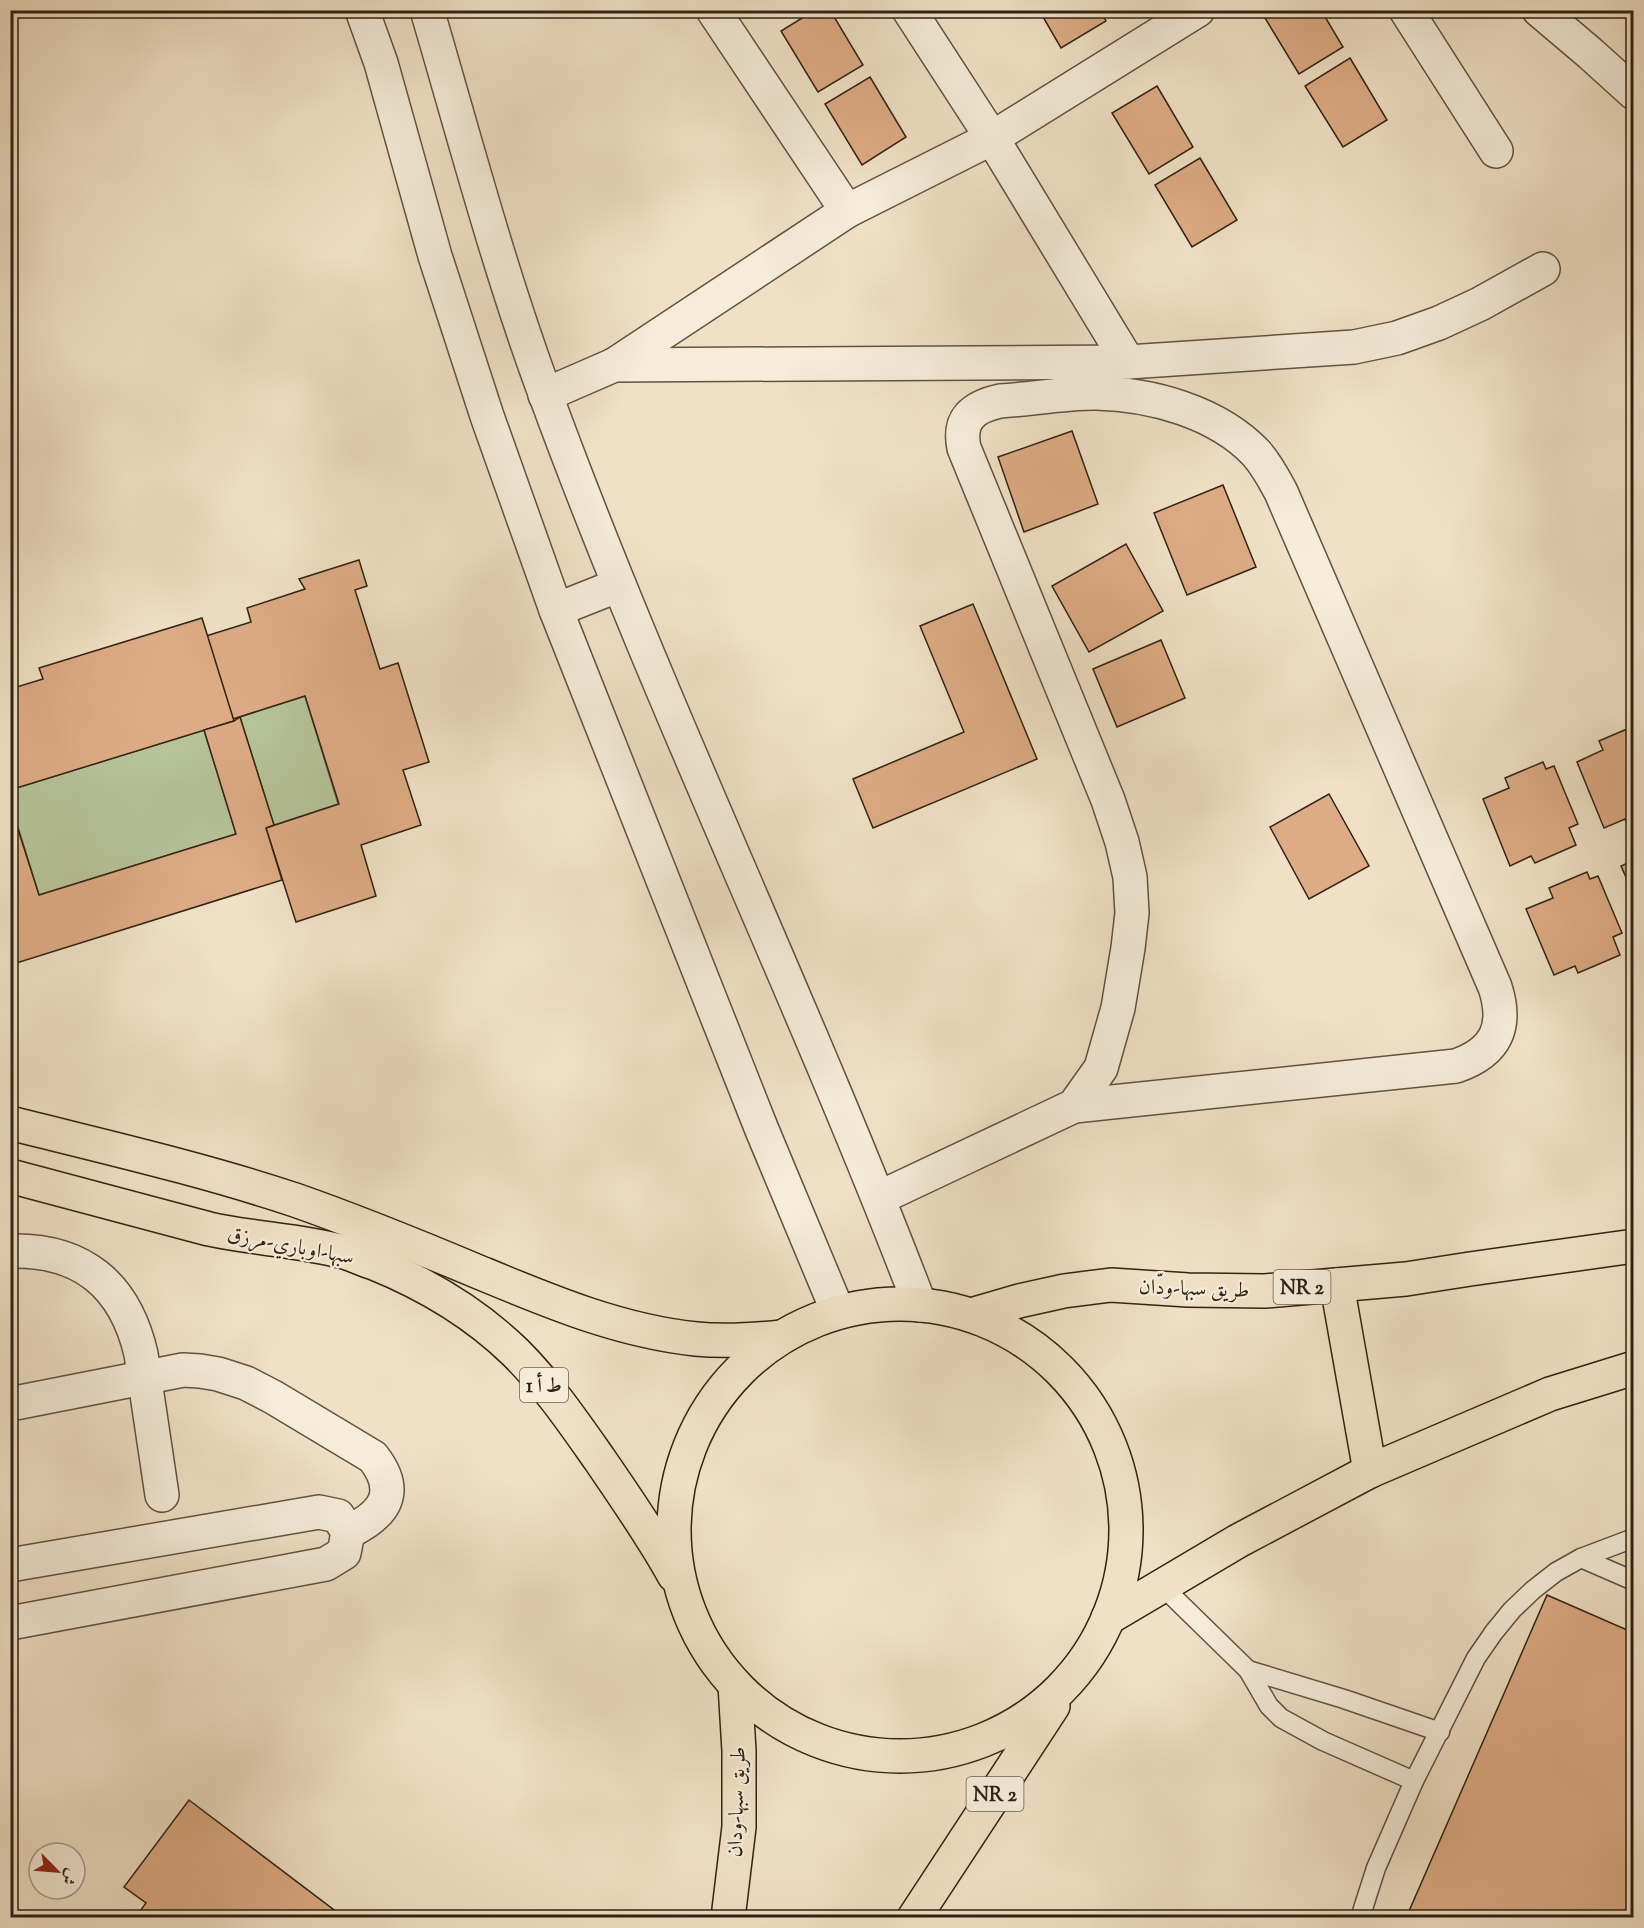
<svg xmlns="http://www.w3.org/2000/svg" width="1644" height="1928" viewBox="0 0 1644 1928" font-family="'Sorts Mill Goudy',Amiri,serif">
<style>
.green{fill:#b6c398;stroke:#747256;stroke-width:1.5}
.building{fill:#ddab85;stroke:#312213;stroke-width:1.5}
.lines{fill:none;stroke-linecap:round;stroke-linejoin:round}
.service-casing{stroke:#615240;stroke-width:21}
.minor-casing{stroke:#615240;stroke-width:36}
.trunk-casing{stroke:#312213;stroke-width:36}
.service{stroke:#f5ecda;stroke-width:18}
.minor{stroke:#f5ecda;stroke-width:33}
.trunk{stroke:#f0e1c6;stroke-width:33}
.labels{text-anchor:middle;stroke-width:4.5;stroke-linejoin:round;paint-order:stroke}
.shield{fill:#f5ecda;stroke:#6c5f4f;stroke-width:1.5}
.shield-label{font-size:20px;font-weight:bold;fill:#312213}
.street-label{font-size:21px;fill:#312213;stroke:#f5ecda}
</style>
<rect width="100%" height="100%" fill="#f0e1c6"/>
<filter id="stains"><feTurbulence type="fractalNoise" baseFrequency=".00333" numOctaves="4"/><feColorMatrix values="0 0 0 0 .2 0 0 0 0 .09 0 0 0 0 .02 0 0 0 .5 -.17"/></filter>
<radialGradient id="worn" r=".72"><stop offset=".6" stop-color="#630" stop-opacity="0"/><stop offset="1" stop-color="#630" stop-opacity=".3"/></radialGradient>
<g class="green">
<polygon points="305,696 338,804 274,825 240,717"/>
<polygon points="204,730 236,834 39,895 11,804 10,790"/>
</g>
<g class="building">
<polygon points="815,10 830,10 863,65 818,92 781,31"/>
<polygon points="1039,10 1100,10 1106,21 1061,48"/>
<polygon points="1266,10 1321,10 1343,47 1299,74 1262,13"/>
<polygon points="1350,58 1387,120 1343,147 1305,86"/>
<polygon points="870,77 906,137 862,165 825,104"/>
<polygon points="1157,86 1193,147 1149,174 1112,113"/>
<polygon points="1200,158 1237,220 1192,247 1155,185"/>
<polygon points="1072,431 1098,504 1024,532 998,457"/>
<polygon points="1223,485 1256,567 1187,595 1154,513"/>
<polygon points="1126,544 1163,611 1089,652 1052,586"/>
<polygon points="359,560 367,586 355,590 380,669 398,663 429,762 403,770 421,825 361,845 376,896 296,922 266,828 339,804 305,696 233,719 206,636 251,622 247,608 305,589 299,579"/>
<polygon points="973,604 1037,759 873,828 853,779 964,732 920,626"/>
<polygon points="202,618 234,721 10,790 10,689 43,679 39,668"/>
<polygon points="1161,640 1185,698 1117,727 1093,669"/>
<polygon points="240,717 274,825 266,828 282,880 10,965 10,804 39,895 236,834 204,730 234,721"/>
<polygon points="1634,726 1634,824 1628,826 1625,819 1604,828 1577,762 1603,750 1599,741"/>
<polygon points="1543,762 1546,769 1554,766 1578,824 1569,828 1576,845 1535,863 1531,856 1510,866 1483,799 1509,788 1505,778"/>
<polygon points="1329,794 1369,866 1309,899 1270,827"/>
<polygon points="1634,860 1634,895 1621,866"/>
<polygon points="1587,872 1590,879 1598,876 1622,933 1613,937 1620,955 1578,973 1575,966 1554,975 1526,909 1553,898 1549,888"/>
<polygon points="1547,1595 1634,1633 1634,1918 1406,1918"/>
<polygon points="189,1800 338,1913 334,1918 135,1918 146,1903 124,1887"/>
</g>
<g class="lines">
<defs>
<g id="service">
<polyline points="1581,1558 1634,1581"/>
<polyline points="1162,1586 1248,1670 1269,1706 1281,1718 1323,1741 1414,1781"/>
<polyline points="1248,1670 1344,1699 1440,1732"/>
<polyline points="1360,1918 1376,1868 1414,1781 1476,1658 1494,1632 1512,1610 1533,1590 1556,1572 1581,1558 1634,1538"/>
</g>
<g id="minor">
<polyline points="362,10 381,63 435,256 487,416 556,610 762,1130 838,1312"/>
<path d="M427 10C465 139 499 270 546 396 659 704 803 999 920 1305"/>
<polyline points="713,10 847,211"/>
<polyline points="909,10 992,138 1128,362"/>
<polyline points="1406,10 1496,151"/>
<polyline points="1539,10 1591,54 1634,93"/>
<polyline points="614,365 847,211 992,138 1198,10"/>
<polyline points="545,395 614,365 1128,362 1354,347 1397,338 1439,323 1480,304 1543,269"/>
<polyline points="556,610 619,585"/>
<path d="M879 1198 1074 1106 1456 1066C1496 1052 1508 1027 1495 987L1281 492C1274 479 1267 465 1256 453 1217 412 1151 394 1096 393 1064 393 1032 399 1000 401 973 407 958 419 964 448L1108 800 1122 842 1130 877 1132 913 1128 948 1118 1008 1101 1068 1074 1106"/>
<path d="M10 1251C82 1249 125 1285 141 1354L162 1495"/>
<path d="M10 1404 183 1370 200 1371 218 1374 246 1383 273 1397 373 1457C401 1493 384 1515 348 1532"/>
<polyline points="10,1565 319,1512 338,1516 348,1532 344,1553 326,1564 10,1623"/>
</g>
<g id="trunk">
<path d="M10 1123C105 1147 202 1169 295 1200 358 1222 419 1247 481 1273 551 1302 620 1331 696 1339 725 1342 753 1340 782 1337"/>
<path d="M10 1176 209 1229C254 1239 300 1240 344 1252 354 1255 364 1260 374 1263 426 1284 475 1313 516 1353 548 1385 574 1423 600 1460 626 1498 652 1535 674 1575"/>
<polyline points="1337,1285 1370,1471"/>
<circle cx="900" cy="1530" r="226"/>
<polyline points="971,1315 1019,1301 1064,1291 1111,1285 1188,1290 1265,1291 1406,1279 1470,1269 1634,1246"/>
<polyline points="1108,1618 1238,1541 1370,1471 1550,1394 1634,1368"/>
<polyline points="728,1918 739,1827 739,1751 735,1685"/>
<polyline points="914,1918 1053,1706"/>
</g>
</defs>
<use href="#service" class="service-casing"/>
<use href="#minor" class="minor-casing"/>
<use href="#trunk" class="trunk-casing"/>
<use href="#service" class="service"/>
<use href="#minor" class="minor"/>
<use href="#trunk" class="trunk"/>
</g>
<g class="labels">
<g class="shield">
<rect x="1273.5" y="1270" width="57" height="34" rx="4.5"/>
<rect x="520" y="1368" width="48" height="34" rx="4.5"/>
<rect x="966.5" y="1777" width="57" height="34" rx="4.5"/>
</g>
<g class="shield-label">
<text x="1302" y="1294">NR 2</text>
<text x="544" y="1392">ط أ 1</text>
<text x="995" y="1801">NR 2</text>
</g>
<g class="street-label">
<text transform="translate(291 1245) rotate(11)" y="7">سبها-اوباري-مرزق</text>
<text transform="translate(1194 1288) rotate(2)" y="7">طريق سبها-ودّان</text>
<text transform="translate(736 1802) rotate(-88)" y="7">طريق سبها-ودان</text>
</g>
</g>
<rect width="1644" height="1928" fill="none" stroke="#f0e1c6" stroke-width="36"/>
<rect x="12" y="12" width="1620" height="1904" fill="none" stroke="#312213" stroke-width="3"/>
<rect x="18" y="18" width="1608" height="1892" fill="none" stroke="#312213" stroke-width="1.5"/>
<g transform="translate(57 1871) rotate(115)"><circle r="28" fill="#f5ecda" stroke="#a79b8a" stroke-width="1.5"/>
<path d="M0-4.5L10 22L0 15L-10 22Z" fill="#8f2418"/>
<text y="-9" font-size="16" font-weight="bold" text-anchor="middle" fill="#312213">ش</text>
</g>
<rect width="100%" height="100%" filter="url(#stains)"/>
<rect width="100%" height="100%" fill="url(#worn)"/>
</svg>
